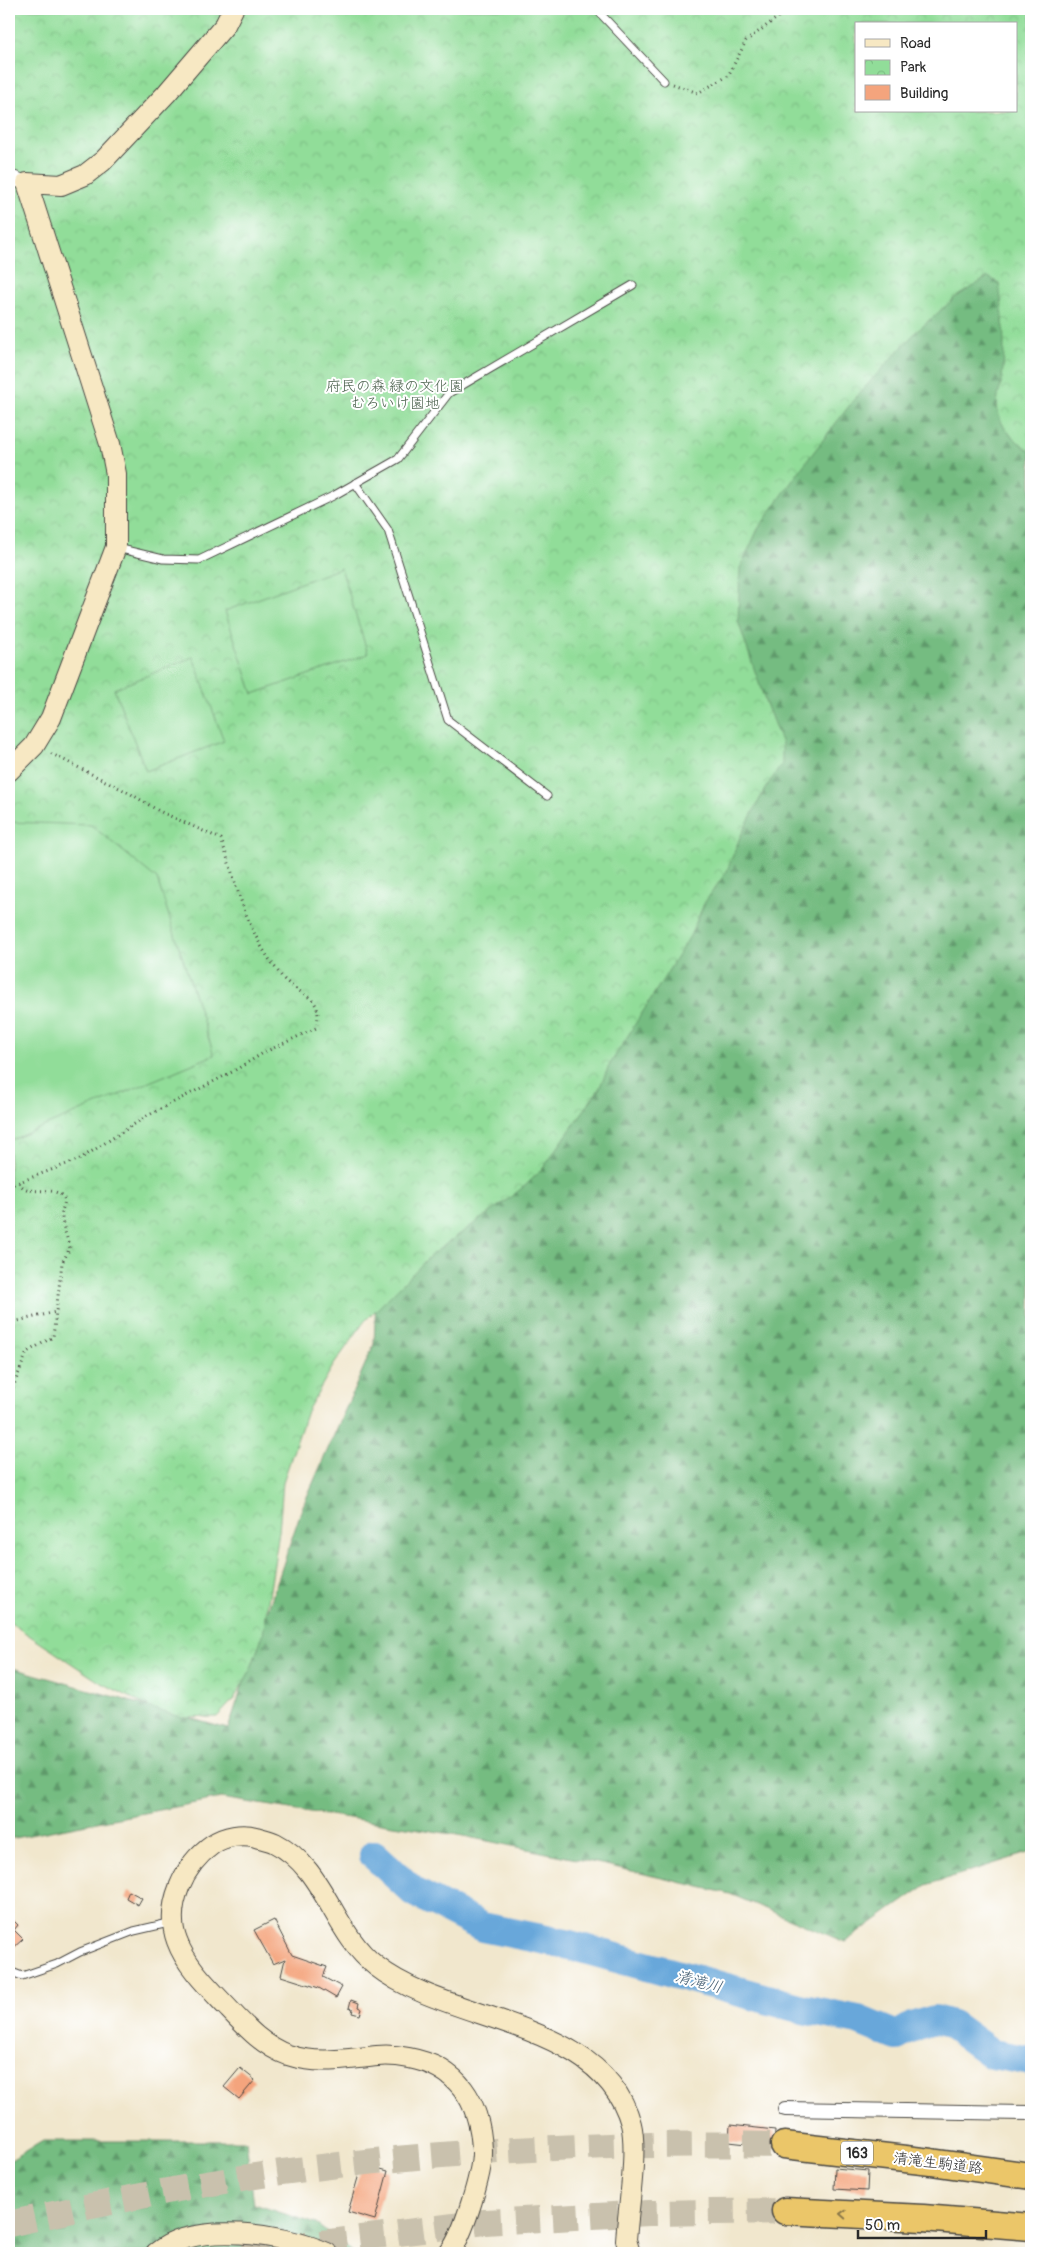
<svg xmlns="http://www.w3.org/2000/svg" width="1040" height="2262" viewBox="0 0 1040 2262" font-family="Pangolin,'Klee One',sans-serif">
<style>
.forest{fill:url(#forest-firs);stroke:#507456}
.park{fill:url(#park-crowns);stroke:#5e8462;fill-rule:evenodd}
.pitch{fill:#91dd99;stroke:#5e8462}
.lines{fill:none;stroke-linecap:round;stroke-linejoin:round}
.river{stroke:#67a7da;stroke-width:30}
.building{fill:#f4a47d}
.highway-tunnel{stroke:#c9c1ad;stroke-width:26;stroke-dasharray:26 13;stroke-linecap:butt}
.lane-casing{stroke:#494743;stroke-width:9}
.street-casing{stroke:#494743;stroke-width:16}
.secondary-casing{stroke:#494743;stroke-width:22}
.highway-casing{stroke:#494743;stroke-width:29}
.path{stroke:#494743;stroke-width:3;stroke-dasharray:1 4;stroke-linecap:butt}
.lane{stroke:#fff;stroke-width:7}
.street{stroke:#fff;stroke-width:14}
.secondary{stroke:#f7e8c3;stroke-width:20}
.highway{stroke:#ebc669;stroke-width:26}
.oneway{stroke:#8b784a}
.labels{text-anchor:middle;stroke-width:4;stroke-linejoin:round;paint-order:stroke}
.shield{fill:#fff;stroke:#6b6b6b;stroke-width:1}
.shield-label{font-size:14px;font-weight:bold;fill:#2b2b2b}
.park-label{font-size:15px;fill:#4a604c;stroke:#fff}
.street-label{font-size:15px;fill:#2b2b2b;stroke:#fff}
.water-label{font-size:16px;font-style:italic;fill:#435d71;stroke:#fff}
</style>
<defs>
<pattern id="forest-firs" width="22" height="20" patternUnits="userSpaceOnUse" patternTransform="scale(1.25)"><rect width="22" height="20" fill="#74bc81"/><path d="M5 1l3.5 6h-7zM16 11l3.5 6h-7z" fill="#5f996a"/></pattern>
<pattern id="park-crowns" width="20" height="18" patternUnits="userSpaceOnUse" patternTransform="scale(1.25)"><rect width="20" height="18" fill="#91dd99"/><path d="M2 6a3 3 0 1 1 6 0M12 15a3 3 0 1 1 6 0" fill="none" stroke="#7dbe84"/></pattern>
</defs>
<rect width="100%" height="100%" fill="#fff"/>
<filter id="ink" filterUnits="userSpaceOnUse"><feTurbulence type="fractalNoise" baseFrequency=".02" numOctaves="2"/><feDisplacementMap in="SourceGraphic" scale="10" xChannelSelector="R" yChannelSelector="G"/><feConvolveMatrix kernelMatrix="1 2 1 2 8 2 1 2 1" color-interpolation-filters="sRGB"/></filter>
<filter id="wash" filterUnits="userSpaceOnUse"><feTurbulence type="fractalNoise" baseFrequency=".0096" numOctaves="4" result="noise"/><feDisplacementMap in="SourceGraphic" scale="20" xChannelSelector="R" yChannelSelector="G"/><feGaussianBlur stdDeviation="1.12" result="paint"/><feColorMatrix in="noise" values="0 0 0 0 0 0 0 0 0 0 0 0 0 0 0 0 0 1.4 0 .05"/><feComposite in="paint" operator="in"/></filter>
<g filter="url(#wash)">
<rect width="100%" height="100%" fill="#f1e7cd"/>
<g class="forest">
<polygon points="9,9 549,247 1016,111 1016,24 856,24 493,9 1031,9 1031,1852 926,1885 845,1942 730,1894 606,1865 458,1835 221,1798 9,1839 9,1667 228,1729 302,1508 374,1344 379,1224"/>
<polygon points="43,2141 246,2141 254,2204 316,2224 354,2253 9,2253 9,2161"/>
</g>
<path class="park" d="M9 9H1031V452C1021 444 1007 435 1002 423 993 403 999 397 1002 378 1006 347 1003 314 999 283L988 277 956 297 914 334 856 397 803 466 758 529 740 568 738 621 765 701 782 744V764L765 789 740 837 727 871 705 902 690 936 609 1066 599 1089 544 1167 526 1185 504 1202 431 1255 364 1322 333 1366 307 1411 283 1482 279 1532 263 1634 250 1671 234 1699 217 1717 183 1718 151 1708 98 1681 9 1622ZM856 24H1016V111H856Z"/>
<g class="pitch">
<polygon points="341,568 368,654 253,694 225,611"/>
<polygon points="193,657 224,741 146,771 114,689"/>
<polygon points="9,822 91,825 157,879 214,1055 9,1141"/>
</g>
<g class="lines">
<polyline class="river" points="374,1855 414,1892 482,1927 566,1944 803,2009 858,2020 897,2036 914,2026 934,2020 952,2025 992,2054 1031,2061"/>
</g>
<g id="blocks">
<g class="building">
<polygon points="129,1891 142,1898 138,1905 126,1898"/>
<polygon points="9,1916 18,1925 14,1930 23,1939 10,1951 9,1949"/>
<polygon points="274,1920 292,1955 327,1967 323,1977 342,1987 336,1998 319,1988 281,1976 285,1959 273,1964 254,1930"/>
<polygon points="351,2000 359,2003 358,2007 362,2009 360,2015 352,2013 353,2009 349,2008"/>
<polygon points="240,2068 255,2080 239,2099 224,2087"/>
<polygon points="730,2125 775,2130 774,2147 729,2142"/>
<polygon points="362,2164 388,2171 375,2220 348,2212"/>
<polygon points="835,2168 868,2171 867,2191 834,2189"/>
</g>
</g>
</g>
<g filter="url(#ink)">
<use href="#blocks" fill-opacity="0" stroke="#494743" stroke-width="1"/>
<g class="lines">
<g class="highway-tunnel">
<path d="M9 2224C97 2204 186 2186 275 2173 443 2150 614 2142 784 2145"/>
<polyline points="243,2253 485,2222 649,2213 785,2211"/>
</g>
<defs>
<g id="lane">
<polyline points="596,9 664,81"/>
<polyline points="355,483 388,530 448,720 547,796"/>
<polyline points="117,548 163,559 199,560 333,496 398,459 449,393 633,285"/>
<polyline points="9,1971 22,1976 57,1964 80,1952 134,1931 173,1922"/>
</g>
<g id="street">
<polyline points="9,177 27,183"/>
<polyline points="785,2109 1031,2113"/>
</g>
<g id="secondary">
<polyline points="9,771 34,746 51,718 116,547 116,474 110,444 27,183 61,185 85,175 103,161 166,94 225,25 233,9"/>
<path d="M156 2253C195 2220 284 2234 327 2253"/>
<path d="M449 2253C463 2237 483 2171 482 2150 480 2101 458 2067 409 2058 399 2056 387 2055 377 2056 346 2059 318 2065 288 2055 263 2046 245 2026 227 2007 209 1988 186 1966 177 1941 164 1906 184 1864 213 1844 225 1836 242 1833 256 1837 262 1839 269 1840 275 1843 325 1868 333 1933 376 1966 449 2024 603 2019 631 2124 638 2151 628 2210 626 2240L630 2253"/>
</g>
<g id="highway">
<polyline points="784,2145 931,2162 1031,2176"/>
<polyline points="785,2211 923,2218 1031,2227"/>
</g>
</defs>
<use href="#lane" class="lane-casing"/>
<use href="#street" class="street-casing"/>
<use href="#secondary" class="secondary-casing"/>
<use href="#highway" class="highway-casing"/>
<g class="path">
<polyline points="673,84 698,93 728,76 746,41 789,9"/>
<path d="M9 1186 80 1159 147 1116 232 1072 265 1052 316 1028C324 997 305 998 287 982 283 979 280 974 277 970 245 928 238 888 221 839L159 811 131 794 50 753"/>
<path d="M9 1323 56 1312 62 1263 70 1248C67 1236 61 1224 62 1212 62 1208 67 1201 63 1197 52 1184 29 1198 19 1183"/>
<polyline points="9,1393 10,1395 27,1352 53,1337 56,1312"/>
</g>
<use href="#lane" class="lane"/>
<use href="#street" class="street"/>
<use href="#secondary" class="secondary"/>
<use href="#highway" class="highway"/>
</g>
<defs><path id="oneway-chevron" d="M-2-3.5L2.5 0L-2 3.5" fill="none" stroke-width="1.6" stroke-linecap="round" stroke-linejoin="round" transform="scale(1.25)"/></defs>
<use class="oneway" href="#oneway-chevron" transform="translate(843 2214) rotate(-177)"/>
</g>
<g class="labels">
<rect class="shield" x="841" y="2141.5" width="32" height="23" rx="4"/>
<g class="shield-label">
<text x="857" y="2158">163</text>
</g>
<g class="park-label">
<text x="395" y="391">府民の森 緑の文化園<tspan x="395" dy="17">むろいけ園地</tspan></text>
</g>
<g class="street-label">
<text transform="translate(938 2163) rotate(7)" y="5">清滝生駒道路</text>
</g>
<g class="water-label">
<text transform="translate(699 1981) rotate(15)" y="6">清滝川</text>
</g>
</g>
<rect width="1040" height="2262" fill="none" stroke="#fff" stroke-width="30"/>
<rect x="855" y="22" width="162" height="90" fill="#ffffff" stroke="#aaaaaa"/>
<rect x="865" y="39" width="25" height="8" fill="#f7e8c3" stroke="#aaaaaa"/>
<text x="900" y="48" font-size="15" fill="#2b2b2b">Road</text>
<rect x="865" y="60" width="25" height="15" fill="url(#park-crowns)" stroke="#aaaaaa"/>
<text x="900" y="72" font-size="15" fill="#2b2b2b">Park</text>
<rect x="865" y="85" width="25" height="15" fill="#f4a47d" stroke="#aaaaaa"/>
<text x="900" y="98" font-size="15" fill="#2b2b2b">Building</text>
<path d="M858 2230v8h128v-8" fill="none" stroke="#2b2b2b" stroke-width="2.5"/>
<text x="865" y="2230" font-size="15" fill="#2b2b2b" stroke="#ffffff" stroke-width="4" paint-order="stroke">50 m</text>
</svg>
